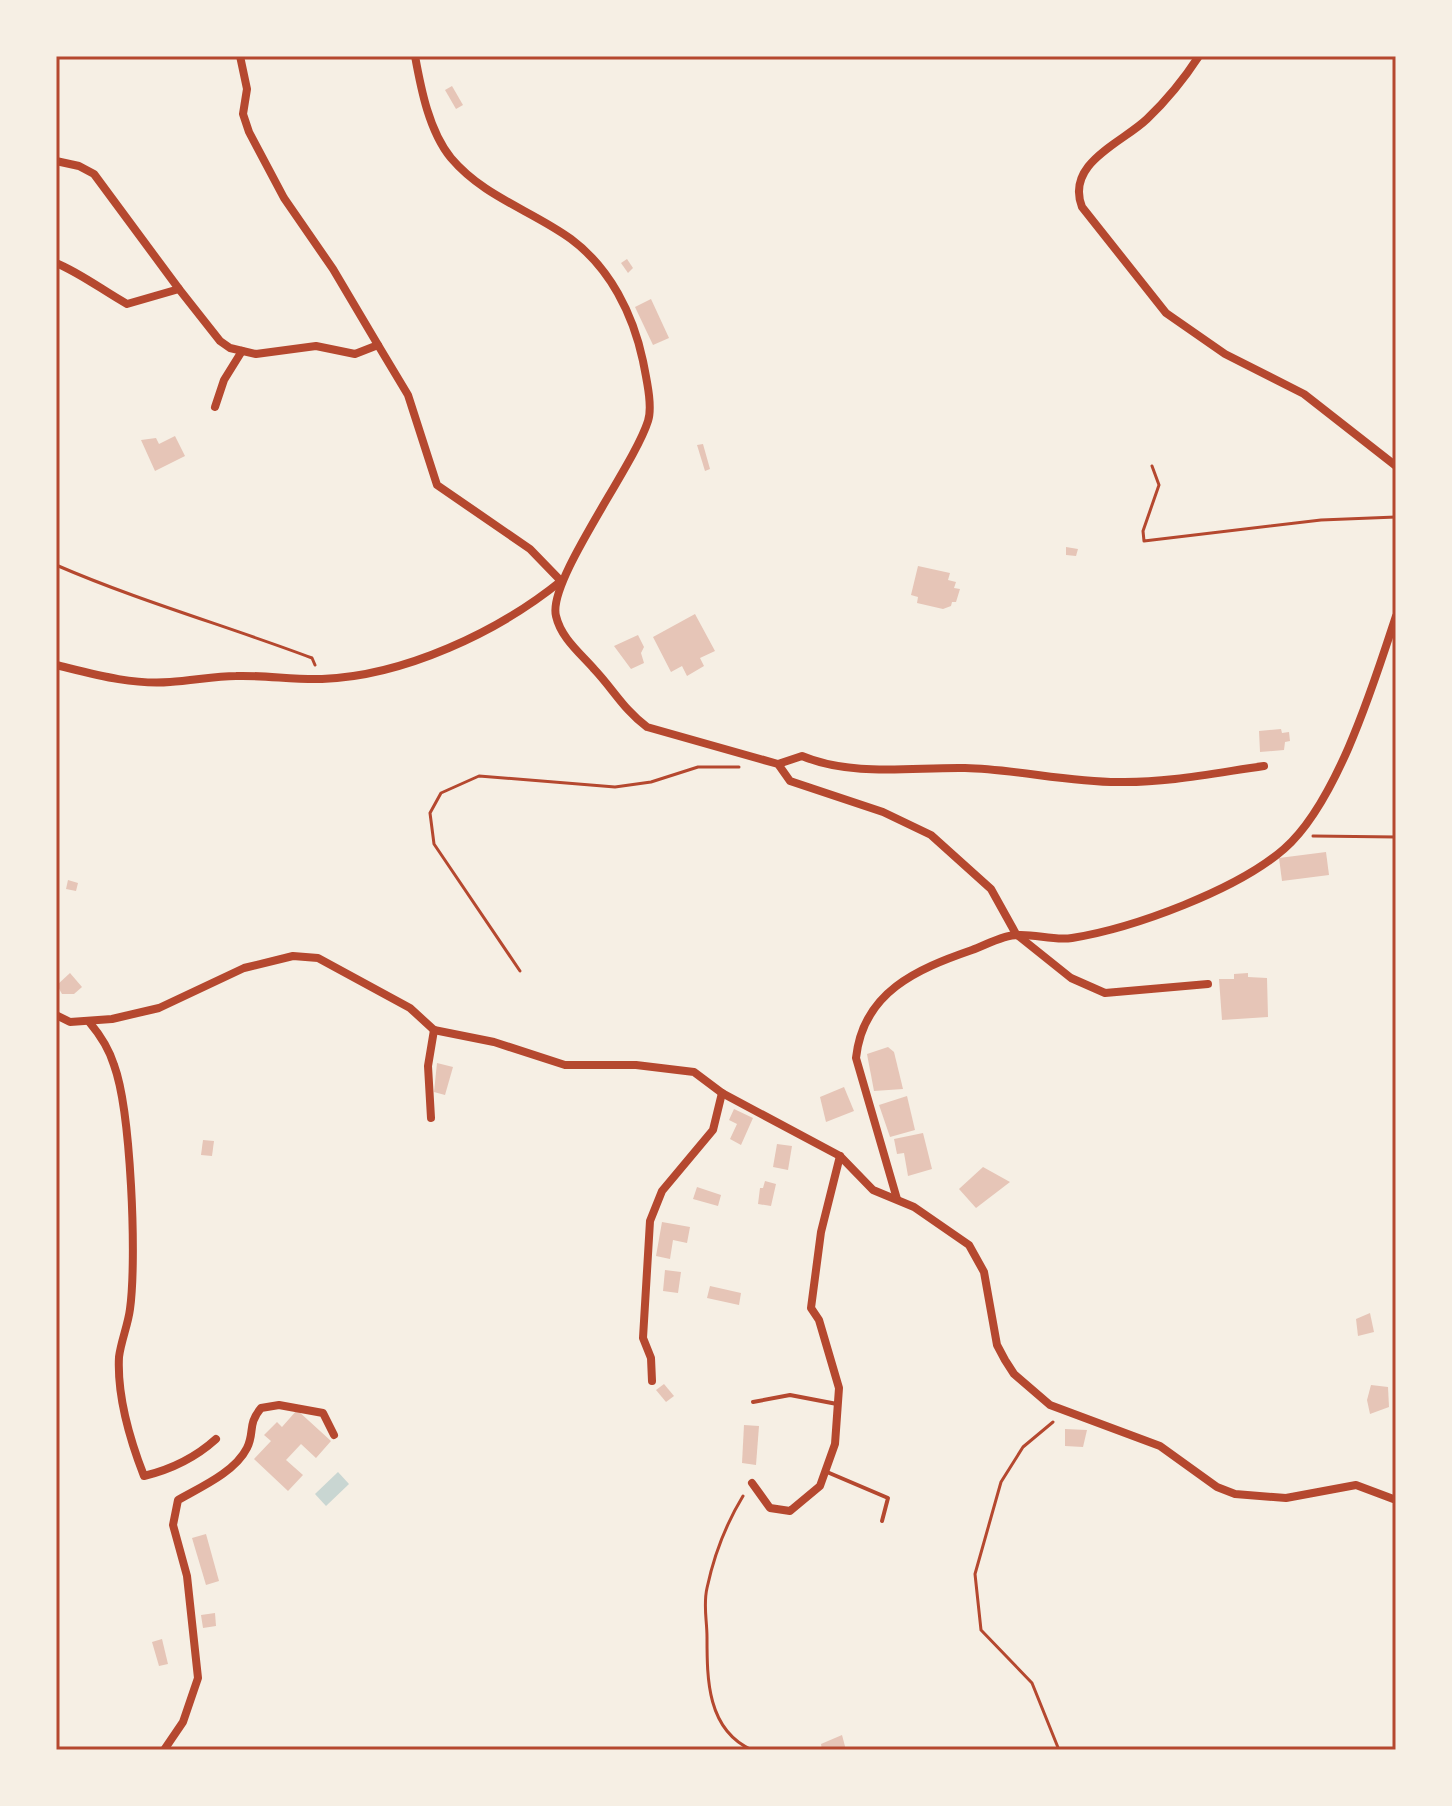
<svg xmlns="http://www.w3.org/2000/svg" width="1452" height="1806" viewBox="0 0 1452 1806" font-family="Spectral,serif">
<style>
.water{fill:#c9d6d2}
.building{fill:#e6c5b7}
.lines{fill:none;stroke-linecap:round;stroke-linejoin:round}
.path{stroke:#b5482f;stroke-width:3}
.service{stroke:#b5482f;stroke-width:4}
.minor{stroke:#b5482f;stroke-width:8}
.neatline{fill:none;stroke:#b5482f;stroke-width:3}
</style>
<rect width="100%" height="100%" fill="#f6efe4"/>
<polygon class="water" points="338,1472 349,1484 326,1506 315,1494"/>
<g class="building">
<polygon points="452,86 463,105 456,109 445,90"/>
<polygon points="627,259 633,268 628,273 621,263"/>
<polygon points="651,299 669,338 653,345 635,307"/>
<polygon points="175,436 185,456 155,471 141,440 156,438 159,444"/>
<polygon points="703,444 710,469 705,471 697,445"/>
<polygon points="1066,547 1078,549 1076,556 1066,555"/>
<polygon points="918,566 950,573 948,580 956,582 954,588 960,589 956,602 952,602 951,606 943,609 917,603 918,597 911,595"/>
<polygon points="695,614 715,651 700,658 704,666 687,676 682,666 671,672 653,637"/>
<polygon points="638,635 644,647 641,653 644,663 631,669 614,646"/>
<polygon points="1281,729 1282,733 1289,732 1290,741 1285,742 1284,750 1260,752 1259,731"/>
<polygon points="1326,852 1329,875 1282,881 1279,858"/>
<polygon points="68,880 78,883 76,891 66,889"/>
<polygon points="70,973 82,987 74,994 62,994 57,985"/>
<polygon points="1248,973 1248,977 1267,978 1268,1017 1222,1020 1219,979 1234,979 1234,974"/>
<polygon points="888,1047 894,1052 903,1089 874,1091 867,1054"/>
<polygon points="437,1063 453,1067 445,1095 434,1092"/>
<polygon points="844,1087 854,1111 826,1122 820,1097"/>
<polygon points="907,1096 915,1130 890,1137 879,1105"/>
<polygon points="734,1109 753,1118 741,1145 730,1139 737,1124 729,1120"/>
<polygon points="923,1133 932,1169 908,1176 904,1153 897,1154 894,1139"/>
<polygon points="203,1140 214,1141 212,1156 201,1155"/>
<polygon points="777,1144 792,1146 788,1170 773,1167"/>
<polygon points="983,1167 1010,1182 976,1208 959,1189"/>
<polygon points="765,1181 776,1184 771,1206 758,1204 760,1188 763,1188"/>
<polygon points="697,1187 721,1195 718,1206 693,1199"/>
<polygon points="662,1222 690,1227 687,1243 673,1240 670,1259 656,1256"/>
<polygon points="665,1270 681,1272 678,1293 663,1291"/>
<polygon points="710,1286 741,1293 739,1305 707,1298"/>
<polygon points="1370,1313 1374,1332 1358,1336 1356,1319"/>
<polygon points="664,1384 674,1396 666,1402 656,1390"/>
<polygon points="1371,1385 1388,1387 1389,1407 1370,1414 1367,1400"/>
<polygon points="297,1410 331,1441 316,1458 301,1444 286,1460 303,1475 288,1491 254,1459 271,1441 264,1435 277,1422 282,1427"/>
<polygon points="744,1425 759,1426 756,1465 742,1463"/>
<polygon points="1065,1429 1087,1430 1083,1447 1065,1446"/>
<polygon points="206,1534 219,1581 206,1585 192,1538"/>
<polygon points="215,1613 216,1626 203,1628 201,1615"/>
<polygon points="162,1639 168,1664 159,1666 152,1642"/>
<polygon points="842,1735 846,1750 822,1750 821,1744"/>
</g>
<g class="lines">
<g class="path">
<polyline points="1152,466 1159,485 1143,531 1144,541 1321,520 1396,517"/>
<path d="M56 565C139 601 227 626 312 658L315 665"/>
<polyline points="1313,836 1396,837"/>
<polyline points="520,971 434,844 430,813 441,793 479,776 615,787 651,782 698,767 739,767"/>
<polyline points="1053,1422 1023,1447 1001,1482 975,1574 981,1630 1032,1683 1059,1750"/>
<path d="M743 1496C726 1524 714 1555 707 1588 703 1605 707 1620 707 1637 707 1679 707 1730 752 1750"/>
</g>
<g class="service">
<polyline points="753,1402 790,1395 837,1404"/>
<polyline points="827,1472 888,1498 882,1521"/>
</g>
<g class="minor">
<polyline points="240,56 247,89 243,114 249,132 284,198 333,269 378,345"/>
<path d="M415 56C421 89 429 131 451 158 484 197 531 210 571 239 610 268 633 314 643 361 646 377 653 406 648 421 634 466 547 581 556 616 561 638 580 653 594 669 613 689 624 710 647 727L778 764 790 781 883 812 931 835 991 889 1016 934 1071 978 1105 993 1208 984"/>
<path d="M1199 56C1184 79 1167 100 1147 119 1122 143 1065 163 1082 207L1166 313 1225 354 1304 394 1396 466"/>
<path d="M56 161 79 166 94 174 179 289 220 341 230 348 256 354 316 346 355 354 378 345 408 395 437 485 530 549 561 581C498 632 404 676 322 679 293 680 265 675 236 676 214 676 192 681 170 682 131 685 93 674 56 665"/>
<path d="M56 263C82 274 102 290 127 304L179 289"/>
<polyline points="215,407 224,380 242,351"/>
<path d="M778 764 802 756C852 777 912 767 965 768 1016 769 1066 782 1118 782 1167 783 1215 773 1264 766"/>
<polyline points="56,1015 70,1022 112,1019 159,1008 244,968 293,956 318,958 410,1008 434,1030 494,1042 565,1065 636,1065 694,1072 722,1093 840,1156 873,1190 914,1207 969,1245 984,1272 997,1345 1005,1360 1014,1374 1050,1405 1160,1446 1217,1487 1235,1494 1286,1498 1356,1485 1396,1500"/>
<path d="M90 1023C101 1036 109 1049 114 1065 131 1111 137 1259 130 1309 128 1325 121 1341 119 1357 117 1396 130 1440 144 1476 173 1469 195 1458 216 1439"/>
<polyline points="431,1118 428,1066 434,1030"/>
<path d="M897 1199 856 1058C863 992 917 969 972 950 986 945 1003 935 1018 935 1036 934 1054 941 1072 938 1134 928 1237 890 1284 849 1337 803 1374 683 1396 616"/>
<polyline points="652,1381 651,1358 643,1338 650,1221 662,1191 713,1130 722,1093"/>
<polyline points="752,1483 770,1508 790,1511 820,1486 835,1444 839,1388 819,1320 811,1308 821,1232 840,1156"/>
<path d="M164 1750 183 1722 198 1678 187 1576 173 1525 178 1500C201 1487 235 1472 247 1448 255 1432 247 1425 261 1408L279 1405 323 1413 334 1435"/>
</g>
</g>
<rect width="1452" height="1806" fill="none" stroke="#f6efe4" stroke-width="116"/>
<rect x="58" y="58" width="1336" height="1690" class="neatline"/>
</svg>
